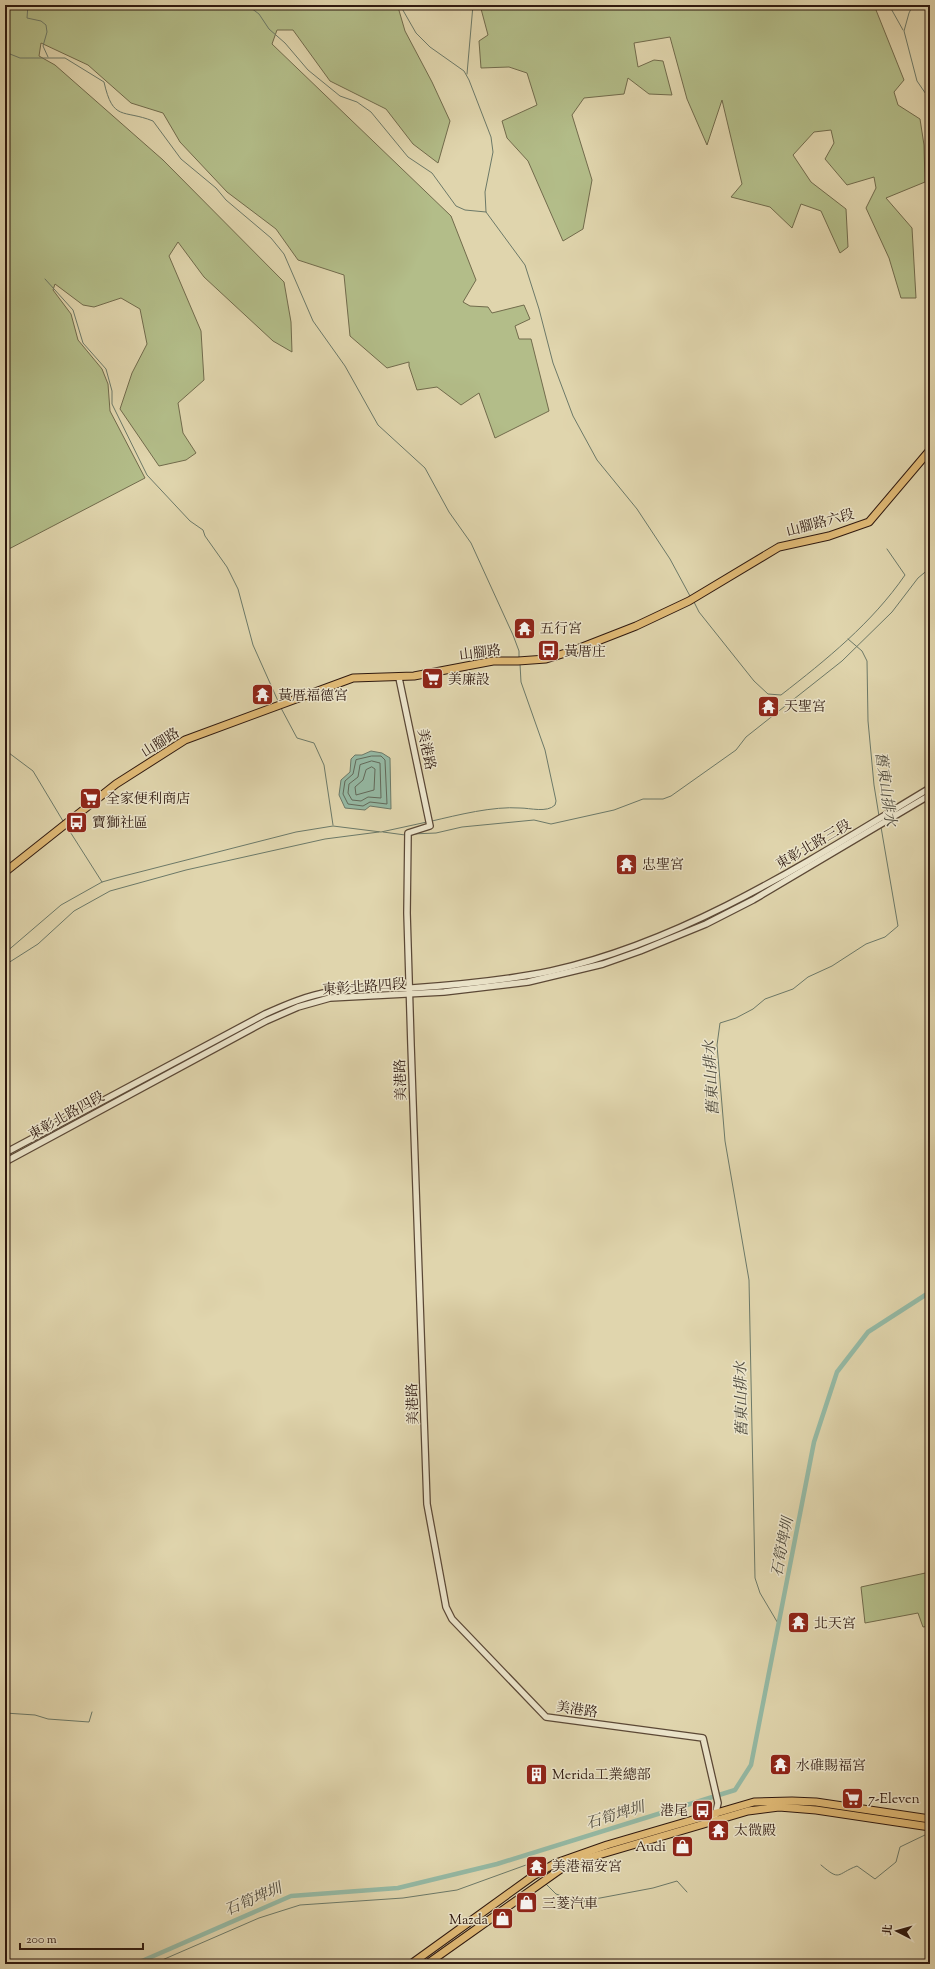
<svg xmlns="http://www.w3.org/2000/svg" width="935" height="1969" viewBox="0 0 935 1969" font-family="'Sorts Mill Goudy','Noto Serif TC',serif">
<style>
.green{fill:#b3bd89;stroke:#716b4c}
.water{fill:#95b9a4;stroke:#6c7968}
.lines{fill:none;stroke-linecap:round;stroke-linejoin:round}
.shore{stroke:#62695a;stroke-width:1}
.stream{stroke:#6c7968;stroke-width:1}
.canal{stroke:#95b9a4;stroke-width:4.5}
.minor-casing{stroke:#5b4836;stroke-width:8}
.major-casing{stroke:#2f190f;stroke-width:9}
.minor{stroke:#ebe4ca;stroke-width:5.5}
.major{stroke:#e0ba76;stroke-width:7}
.labels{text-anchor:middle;stroke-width:3;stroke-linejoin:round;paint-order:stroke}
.street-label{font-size:14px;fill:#2f190f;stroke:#ebe4ca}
.poi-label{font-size:14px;fill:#2f190f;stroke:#ebe4ca;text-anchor:start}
.water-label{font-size:15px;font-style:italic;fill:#4e493c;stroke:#ebe4ca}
</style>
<rect width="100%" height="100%" fill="#e0d5ad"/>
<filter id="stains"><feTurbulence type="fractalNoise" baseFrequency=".005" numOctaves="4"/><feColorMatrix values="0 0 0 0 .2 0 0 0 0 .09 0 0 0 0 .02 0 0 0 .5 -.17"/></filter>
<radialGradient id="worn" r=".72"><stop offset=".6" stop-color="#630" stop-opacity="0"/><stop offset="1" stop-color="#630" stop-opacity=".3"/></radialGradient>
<g class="green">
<polygon points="5,5 401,5 398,7 405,31 432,82 450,121 438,163 413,144 386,109 330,81 293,30 277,30 272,44 451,216 476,280 463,302 470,306 488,307 492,313 524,305 530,319 515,326 519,339 531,339 549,411 495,438 479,393 461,405 437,387 417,390 409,366 409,362 387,368 350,336 344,275 298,260 276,229 227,192 180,142 163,113 131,103 88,65 41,43 39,56 55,65 163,160 284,282 291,322 292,352 273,341 204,277 178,242 169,256 201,331 204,380 178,403 183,433 196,453 186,460 159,466 120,409 132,373 147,344 140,309 121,298 94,307 83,305 55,284 53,290 71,314 78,340 102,369 108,384 110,411 145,478 5,551"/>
<polygon points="480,5 874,5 904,80 894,92 898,105 920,119 924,145 925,182 886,198 912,228 916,298 901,298 889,258 866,208 876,188 874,177 847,185 825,159 834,143 831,130 814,132 793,155 811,182 846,209 848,247 840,253 821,211 801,204 792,228 770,207 731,197 742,184 722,100 707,145 687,99 670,37 634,43 638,67 654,60 663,61 672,95 649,94 628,78 624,94 584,98 572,115 592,180 583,229 563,241 528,161 507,138 502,121 537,105 527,73 509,67 481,68 479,41 488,35"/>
<polygon points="930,1572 930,1626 923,1627 918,1613 865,1623 861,1587"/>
</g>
<polygon class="water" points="371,751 382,753 390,758 391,809 370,806 365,810 345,808 339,795 341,780 350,772 351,759 355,755 362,755"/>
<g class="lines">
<g class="shore">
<polygon points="372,756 381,756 385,760 387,804 370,802 363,806 348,804 343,794 345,781 353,774 356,760"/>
<polygon points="372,761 380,763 381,798 368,797 361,801 352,800 348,793 349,784 358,777 360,765"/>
<polygon points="372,767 375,769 374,790 356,795 355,787 363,780 366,770"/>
</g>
<g class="stream">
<polyline points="28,5 27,18 41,21 46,25 47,32 43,46 48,57"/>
<polyline points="247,5 259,14 269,29 285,43 308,70 340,96 357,102 371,112 408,157 432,173 456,206 465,210 486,212"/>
<polyline points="400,5 416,33 430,47 464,71 469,80 491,137 493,152 485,192 486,212 525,265 539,309 553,363 573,416 597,460 637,509 670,559 690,596"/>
<polyline points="889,5 903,30"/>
<polyline points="913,5 909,13 904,31 917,81 930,100"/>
<path d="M5 52 20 58H65L104 82C113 122 123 109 153 121L181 159 216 188 226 200 271 238 284 254 313 321 345 366 378 425 425 468 449 512 471 543 513 635 519 651V657"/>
<polyline points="467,74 473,5"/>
<polyline points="45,279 73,310 83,343 106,369 112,391 112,404 147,475 190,521 203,530 205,536 227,567 238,589 253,645 278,701"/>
<path d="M694 602 699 612 754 681 768 694 781 695C826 660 872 623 905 575L887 549"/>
<polyline points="848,639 862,651 867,661 868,721 874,785 879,816"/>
<polyline points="281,708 297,738 314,743 324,765 333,825"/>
<polyline points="5,750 33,771 63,821"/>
<path d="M432 821C458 815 493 806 520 808 530 808 547 813 555 805L556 801 545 750 521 682 520 664"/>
<polyline points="67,827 102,882"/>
<polyline points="383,832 405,835"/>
<polyline points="412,834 436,833 462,827 534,820 551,824 614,810 643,799 663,799 671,796 736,750 746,737 842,661 892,612 918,578 930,568"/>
<polyline points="5,953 61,905 102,882 116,878 296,832 333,826 381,832 427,822"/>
<polyline points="5,965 38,944 74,911 110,891 186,870 325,839 379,832"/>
<polyline points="779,1625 760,1593 755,1578 749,1280 725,1141 717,1045 720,1023 736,1018 753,1009 765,999 793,989 808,977 832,966 866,944 885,937 898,926 881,827"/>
<polyline points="5,1713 35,1715 48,1719 89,1722 92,1712"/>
<path d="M821 1865C841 1882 836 1874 857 1866L875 1879 896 1862 900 1847 927 1834H930"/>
<polyline points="546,1884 556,1894 579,1902 653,1888 677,1881 687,1892"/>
<polyline points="153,1964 259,1918 300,1905 403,1898 457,1890 526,1865 533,1872"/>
<polyline points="928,1964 930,1962"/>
</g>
<polyline class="canal" points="130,1964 142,1961 291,1896 398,1888 497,1864 735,1790 751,1765 814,1442 837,1372 868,1332 930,1292"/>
<defs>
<g id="minor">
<polyline points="399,678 430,826 408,833 407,913 411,1045 427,1504 446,1607 452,1619 546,1717 703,1738 718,1803 715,1816"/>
<path d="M5 1153 265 1014C285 1005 308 995 330 992 357 988 385 989 412 988 456 985 508 980 551 971 689 940 810 860 930 788"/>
<polyline points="5,1162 266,1021 298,1007 330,998 444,992 528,982 603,964 640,951 706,924 753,900 930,795"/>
</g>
<g id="major">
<polyline points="5,872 116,784 185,740 353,678 414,676 493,661 518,661 546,659 572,651 636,626 689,601 779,547 829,536 869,522 930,450"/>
<polyline points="411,1964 533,1876 556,1863 607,1845 754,1802 792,1801 816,1802 930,1819"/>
<polyline points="427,1964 568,1864 748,1811 779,1807 816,1810 930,1827"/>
</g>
</defs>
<use href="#minor" class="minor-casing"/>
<use href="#major" class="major-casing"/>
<use href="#minor" class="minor"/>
<use href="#major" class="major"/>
</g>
<defs>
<symbol id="temple-square" viewBox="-11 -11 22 22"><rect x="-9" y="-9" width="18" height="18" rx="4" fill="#8f2418" stroke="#ebe4ca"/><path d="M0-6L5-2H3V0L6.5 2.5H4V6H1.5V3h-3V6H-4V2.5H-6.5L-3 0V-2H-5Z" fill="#fff"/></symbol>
<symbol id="bus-square" viewBox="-11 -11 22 22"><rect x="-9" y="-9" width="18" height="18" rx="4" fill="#8f2418" stroke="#ebe4ca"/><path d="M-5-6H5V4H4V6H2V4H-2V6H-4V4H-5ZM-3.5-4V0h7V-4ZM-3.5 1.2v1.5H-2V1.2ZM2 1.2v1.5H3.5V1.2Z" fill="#fff"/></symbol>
<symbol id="supermarket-square" viewBox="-11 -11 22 22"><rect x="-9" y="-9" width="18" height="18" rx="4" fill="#8f2418" stroke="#ebe4ca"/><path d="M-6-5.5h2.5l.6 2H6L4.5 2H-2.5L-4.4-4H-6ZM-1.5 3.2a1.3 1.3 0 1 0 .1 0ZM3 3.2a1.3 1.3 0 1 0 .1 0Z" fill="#fff"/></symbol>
<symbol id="building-square" viewBox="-11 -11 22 22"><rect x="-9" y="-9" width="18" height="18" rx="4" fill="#8f2418" stroke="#ebe4ca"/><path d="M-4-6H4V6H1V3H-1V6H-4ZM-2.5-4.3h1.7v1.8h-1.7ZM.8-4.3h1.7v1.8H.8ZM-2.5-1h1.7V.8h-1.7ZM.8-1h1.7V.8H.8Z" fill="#fff"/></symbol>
<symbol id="shop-square" viewBox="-11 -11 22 22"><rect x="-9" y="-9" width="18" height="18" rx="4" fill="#8f2418" stroke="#ebe4ca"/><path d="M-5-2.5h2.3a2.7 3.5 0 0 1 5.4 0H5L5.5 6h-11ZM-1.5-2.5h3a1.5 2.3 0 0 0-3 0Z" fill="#fff"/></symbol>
</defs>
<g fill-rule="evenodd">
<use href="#temple-square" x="512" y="616" width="25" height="25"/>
<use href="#bus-square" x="536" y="638" width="25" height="25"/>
<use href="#supermarket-square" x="420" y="666" width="25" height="25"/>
<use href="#temple-square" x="250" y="682" width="25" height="25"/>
<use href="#temple-square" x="756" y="694" width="25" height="25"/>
<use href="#supermarket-square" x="78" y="786" width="25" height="25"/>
<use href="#bus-square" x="64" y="810" width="25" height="25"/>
<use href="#temple-square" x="614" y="852" width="25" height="25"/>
<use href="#temple-square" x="786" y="1610" width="25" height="25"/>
<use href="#temple-square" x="768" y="1752" width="25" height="25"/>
<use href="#building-square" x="524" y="1762" width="25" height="25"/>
<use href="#supermarket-square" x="840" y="1786" width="25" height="25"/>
<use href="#bus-square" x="690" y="1798" width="25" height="25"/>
<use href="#temple-square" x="706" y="1818" width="25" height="25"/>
<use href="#shop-square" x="670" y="1834" width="25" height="25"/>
<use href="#temple-square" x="524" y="1854" width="25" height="25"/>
<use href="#shop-square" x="514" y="1890" width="25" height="25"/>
<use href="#shop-square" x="490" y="1906" width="25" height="25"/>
</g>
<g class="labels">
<g class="street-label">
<text transform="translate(820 522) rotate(-15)" y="5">山腳路六段</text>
<text transform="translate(480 652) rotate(-7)" y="5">山腳路</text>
<text transform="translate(160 742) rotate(-32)" y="5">山腳路</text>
<text transform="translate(427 749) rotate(78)" y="5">美港路</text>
<text transform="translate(813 844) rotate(-30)" y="5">東彰北路三段</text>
<text transform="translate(364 986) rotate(-4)" y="5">東彰北路四段</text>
<text transform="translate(400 1080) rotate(-92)" y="5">美港路</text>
<text transform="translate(66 1115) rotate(-29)" y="5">東彰北路四段</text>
<text transform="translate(412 1404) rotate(-92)" y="5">美港路</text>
<text transform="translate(577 1709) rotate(8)" y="5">美港路</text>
</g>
<g class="poi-label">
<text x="540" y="633">五行宮</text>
<text x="564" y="656">黃厝庄</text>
<text x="448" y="684">美廉設</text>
<text x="278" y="700">黃厝福德宮</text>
<text x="784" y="711">天聖宮</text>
<text x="106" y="803">全家便利商店</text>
<text x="92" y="827">寶獅社區</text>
<text x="642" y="869">忠聖宮</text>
<text x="814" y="1628">北天宮</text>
<text x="796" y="1770">水碓賜福宮</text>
<text x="552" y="1779">Merida工業總部</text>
<text x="868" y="1803">7-Eleven</text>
<text x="688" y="1815" text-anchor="end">港尾</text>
<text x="734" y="1835">太微殿</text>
<text x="666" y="1851" text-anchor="end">Audi</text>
<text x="552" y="1871">美港福安宮</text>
<text x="542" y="1908">三菱汽車</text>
<text x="488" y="1924" text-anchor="end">Mazda</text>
</g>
<g class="water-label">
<text transform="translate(886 789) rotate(82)" y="5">舊東山排水</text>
<text transform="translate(711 1078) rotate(-93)" y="5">舊東山排水</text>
<text transform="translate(741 1399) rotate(-91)" y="5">舊東山排水</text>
<text transform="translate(782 1547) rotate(-79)" y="5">石筍埤圳</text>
<text transform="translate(615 1815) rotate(-17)" y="5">石筍埤圳</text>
<text transform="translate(253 1899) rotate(-23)" y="5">石筍埤圳</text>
</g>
</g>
<rect width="935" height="1969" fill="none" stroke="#e0d5ad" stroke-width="20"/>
<rect x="6" y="6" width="923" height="1957" fill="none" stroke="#2f190f" stroke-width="2"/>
<rect x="10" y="10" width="915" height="1949" fill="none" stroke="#2f190f"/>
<g transform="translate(897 1931) rotate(276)" stroke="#ebe4ca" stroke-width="3" paint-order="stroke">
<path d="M0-3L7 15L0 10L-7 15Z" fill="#2f190f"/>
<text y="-6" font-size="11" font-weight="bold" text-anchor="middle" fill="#2f190f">北</text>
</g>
<path d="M20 1943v6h123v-6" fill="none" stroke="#2f190f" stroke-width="2"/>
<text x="26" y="1943" font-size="12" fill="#2f190f" stroke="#ebe4ca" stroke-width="3" paint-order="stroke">200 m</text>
<rect width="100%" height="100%" filter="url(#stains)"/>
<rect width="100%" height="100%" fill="url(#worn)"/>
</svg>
